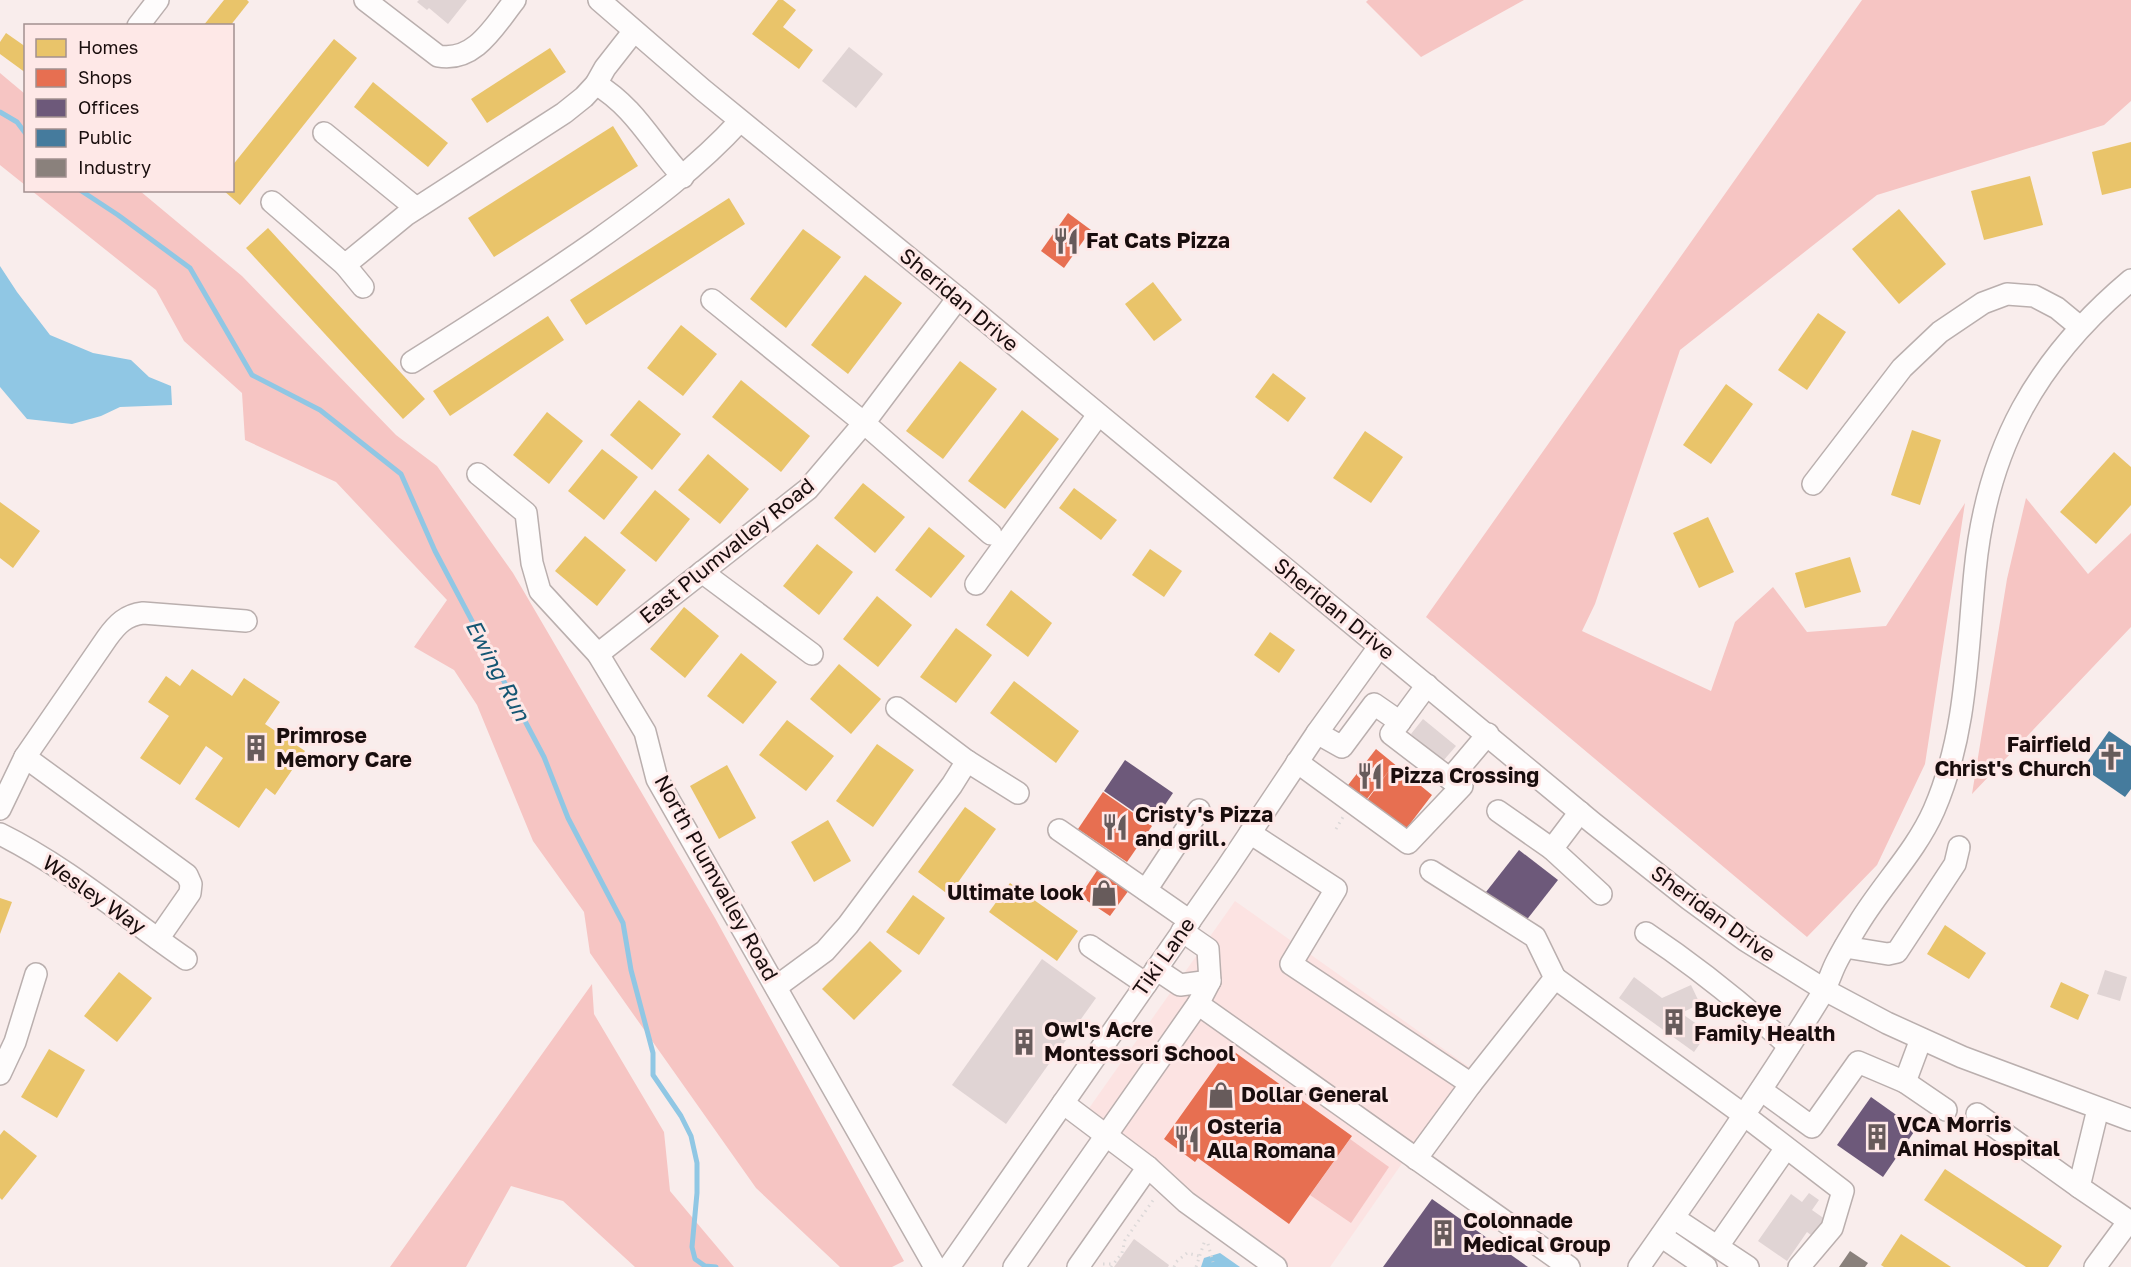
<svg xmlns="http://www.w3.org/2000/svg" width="2131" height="1267" viewBox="0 0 2131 1267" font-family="'Golos Text',sans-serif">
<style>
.built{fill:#fce3e2}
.green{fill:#f6c5c3}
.water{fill:#90c7e4}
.homes{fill:#e9c46a}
.shops{fill:#e76f51}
.offices{fill:#6d597a}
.public{fill:#457b9d}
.industry{fill:#8a817c}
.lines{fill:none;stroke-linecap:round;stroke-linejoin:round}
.stream{stroke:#90c7e4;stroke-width:5}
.building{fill:#e0d4d4}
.minor-casing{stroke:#baafae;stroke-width:24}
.path{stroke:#dcd8d8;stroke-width:3;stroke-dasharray:1.5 4.5;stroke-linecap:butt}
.minor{stroke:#fefcfc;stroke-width:21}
.labels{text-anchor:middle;stroke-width:6;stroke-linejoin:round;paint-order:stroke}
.poi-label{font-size:21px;font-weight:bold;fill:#190d0d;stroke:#fee8e7;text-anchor:start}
.street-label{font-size:21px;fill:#190d0d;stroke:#fee8e7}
.water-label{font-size:22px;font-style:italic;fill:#145673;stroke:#fee8e7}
</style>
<rect width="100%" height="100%" fill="#f9edec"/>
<polygon class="built" points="1235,901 1469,1067 1330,1267 1285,1267 1080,1121"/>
<g class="green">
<polygon points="1368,0 1524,0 1421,57 1366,2"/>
<polygon points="1862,0 2131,0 2131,101 2104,125 1877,195 1680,350 1595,604 1582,631 1711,691 1735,622 1773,587 1807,632 1886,626 1965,503 1925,764 1877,865 1807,937 1426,617"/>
<polygon points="0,73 25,94 25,185 0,165"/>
<polygon points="32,191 140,191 242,276 396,435 437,466 513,573 715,918 904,1261 892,1267 840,1267 756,1188 590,953 584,912 533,841 477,705 454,670 414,647 447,600 336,482 245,440 242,393 184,341 156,290"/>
<polygon points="2026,498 2088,574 2131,533 2131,627 1972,794 2007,579"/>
<polygon points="592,984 594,1014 664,1132 670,1191 734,1267 635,1267 563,1201 511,1186 466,1267 390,1267"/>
<polygon points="1350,1139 1389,1167 1351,1223 1310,1195"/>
</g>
<g class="water">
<polygon points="0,266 17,292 50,335 93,353 131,360 149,377 171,386 172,405 120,407 101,416 72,424 27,419 0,387"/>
<polygon points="1220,1253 1240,1267 1201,1267 1204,1258"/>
</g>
<g class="homes">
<polygon points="224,0 247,0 249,2 230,26 203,26"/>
<polygon points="778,0 783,0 796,10 783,27 813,50 799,69 752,34"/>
<polygon points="6,33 26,47 26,73 0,54 0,42"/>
<polygon points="334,39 357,58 240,205 223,190 232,190 232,166"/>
<polygon points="550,48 566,72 487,123 471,99"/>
<polygon points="373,82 448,143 428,167 354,107"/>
<polygon points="613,126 638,166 494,257 468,218"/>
<polygon points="2131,142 2131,188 2102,195 2092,152"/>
<polygon points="2030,176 2043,225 1984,240 1971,191"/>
<polygon points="729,198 745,224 586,325 570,300"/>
<polygon points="1899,209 1946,264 1899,304 1852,249"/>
<polygon points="268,228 425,399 403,419 246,248"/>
<polygon points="803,229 841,257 786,328 750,299"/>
<polygon points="865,275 902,303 848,374 811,345"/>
<polygon points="1153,282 1182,320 1154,341 1125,304"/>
<polygon points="1818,313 1846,332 1807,390 1778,370"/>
<polygon points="548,316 564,340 450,416 433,391"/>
<polygon points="681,325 717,354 683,396 647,368"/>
<polygon points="960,361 997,389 943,459 906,431"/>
<polygon points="1273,373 1306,398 1288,422 1255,397"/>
<polygon points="741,380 810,436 781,472 712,417"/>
<polygon points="1726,384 1753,404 1711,464 1683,445"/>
<polygon points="639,400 681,434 652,470 610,435"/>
<polygon points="1022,410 1059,439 1005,509 968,481"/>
<polygon points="547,412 583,441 549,484 513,455"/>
<polygon points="1912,430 1941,440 1920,505 1891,495"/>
<polygon points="1365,431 1403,457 1371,503 1333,478"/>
<polygon points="602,449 638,477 604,520 568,491"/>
<polygon points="2114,452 2131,467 2131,505 2096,544 2060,512"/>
<polygon points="708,454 749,489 720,524 678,490"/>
<polygon points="863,483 905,517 875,553 834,518"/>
<polygon points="1074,488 1117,520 1101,540 1059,508"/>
<polygon points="655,490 690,519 656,562 620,533"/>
<polygon points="0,502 40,531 13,568 0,558"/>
<polygon points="1708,517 1734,572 1699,588 1673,533"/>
<polygon points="929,527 965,556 931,598 895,570"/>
<polygon points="585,536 626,570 597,606 555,571"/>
<polygon points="817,544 853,572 819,615 783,586"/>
<polygon points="1150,549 1182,571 1164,597 1132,575"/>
<polygon points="1850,557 1861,592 1805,608 1795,573"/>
<polygon points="1011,590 1052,623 1028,657 986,625"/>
<polygon points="877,596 912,625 878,667 843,639"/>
<polygon points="684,607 719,636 685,678 650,649"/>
<polygon points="956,628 992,655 956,703 920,677"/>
<polygon points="1270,632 1295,650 1279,673 1254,655"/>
<polygon points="741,653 777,682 743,724 707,696"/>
<polygon points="839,664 881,699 851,734 810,699"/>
<polygon points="192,669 232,696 244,678 280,702 265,724 305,751 275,795 266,788 239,828 195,799 223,758 206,746 180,785 140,758 169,716 148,702 166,676 180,686"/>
<polygon points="1014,681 1079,731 1056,763 990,713"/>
<polygon points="787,720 834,756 806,791 759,755"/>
<polygon points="877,744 914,770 873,827 836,801"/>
<polygon points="727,765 756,818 719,839 690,786"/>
<polygon points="965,807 996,829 949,895 918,872"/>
<polygon points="828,820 851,861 814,882 791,842"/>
<polygon points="1010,883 1078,931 1057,961 989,912"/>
<polygon points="913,895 945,918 919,955 886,932"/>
<polygon points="0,898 12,902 0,934"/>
<polygon points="1945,925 1986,953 1969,979 1927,954"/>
<polygon points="870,941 902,971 854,1020 822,989"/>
<polygon points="119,972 152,998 117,1042 84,1016"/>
<polygon points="2061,982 2089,995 2078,1020 2050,1007"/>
<polygon points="49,1049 85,1070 57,1118 21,1097"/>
<polygon points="4,1130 37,1156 2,1200 0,1198 0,1135"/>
<polygon points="1945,1169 2062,1246 2048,1267 2026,1267 1924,1200"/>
<polygon points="1901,1234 1951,1267 1884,1267 1881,1265"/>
</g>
<g class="shops">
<polygon points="1068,213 1091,230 1064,268 1041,251"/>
<polygon points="1376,749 1432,795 1403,833 1365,803 1391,768 1363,804 1345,789"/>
<polygon points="1103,792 1152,826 1127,862 1078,829"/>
<polygon points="1098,869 1129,890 1110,916 1080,896"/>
<polygon points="1229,1048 1352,1136 1289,1224 1198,1158 1195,1162 1164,1139"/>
</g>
<g class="offices">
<polygon points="1125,760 1173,793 1152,824 1104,791"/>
<polygon points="1519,850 1558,880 1525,922 1486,892"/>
<polygon points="1871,1097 1916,1129 1883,1177 1837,1145"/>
<polygon points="1432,1199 1528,1267 1383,1267"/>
</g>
<polygon class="public" points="2109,731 2131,746 2131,789 2125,797 2083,768"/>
<polygon class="industry" points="1850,1251 1868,1263 1865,1267 1839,1267"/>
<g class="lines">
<g class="stream">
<polyline points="0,112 17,122 26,134"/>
<polyline points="80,190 118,215 190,268 252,375 320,410 401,474 435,551 544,757 568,818 623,923 631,970 653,1053 653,1075 681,1116 691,1136 697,1163 697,1193 692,1247 695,1259 705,1266 716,1267"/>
</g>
</g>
<g class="building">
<polygon points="419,0 467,0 448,24 429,8 427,10 417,2"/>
<polygon points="849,47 883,74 856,108 822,81"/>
<polygon points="1423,719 1456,746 1443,761 1411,734"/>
<polygon points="1042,959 1096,998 1006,1124 952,1085"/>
<polygon points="2105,970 2127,977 2120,1001 2097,994"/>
<polygon points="1634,977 1662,998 1691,985 1700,1004 1681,1013 1708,1032 1694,1052 1619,998"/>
<polygon points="1809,1193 1819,1200 1812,1210 1832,1224 1820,1242 1807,1232 1787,1261 1758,1241 1791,1194 1802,1202"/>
<polygon points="1134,1239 1169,1265 1168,1267 1114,1267"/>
</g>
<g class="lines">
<defs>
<g id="minor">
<path d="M365 0 438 56C475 63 495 25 515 0"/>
<polyline points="599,0 703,90 958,298 1593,823 1689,899 1745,940 1825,990 1887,1023 1962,1057 2131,1120"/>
<polyline points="138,26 158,0"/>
<path d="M596 84C636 108 652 144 683 177"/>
<polyline points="324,133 416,208"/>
<polyline points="272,202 345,265 406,215 564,113 584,97 596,84 605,68 634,31"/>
<polyline points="345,265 363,287"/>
<polyline points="712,300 864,423 991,534"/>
<path d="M412 362C474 323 536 283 596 241 648 204 697 168 740 121"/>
<polyline points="478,474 526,513 532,563 540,591 598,654 645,732 657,779 935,1267"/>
<polyline points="1813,484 1902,368 1940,332 1983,303 2007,294 2034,296 2057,308 2080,327"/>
<polyline points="702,572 812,654"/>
<polyline points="976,584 1098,415"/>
<polyline points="598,654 808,489 864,423 958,298"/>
<polyline points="1427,685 1391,734 1450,779 1488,734"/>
<polyline points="897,708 967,761 1018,793"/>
<polyline points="1317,733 1342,747 1374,704 1400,722"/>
<polyline points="25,757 187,875 191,884 190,893 158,939"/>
<polyline points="1297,762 1408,843 1462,786 1450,779"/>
<path d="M0 809 25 757 107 638C117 624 126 615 143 613L246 621"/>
<polyline points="1498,811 1552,849"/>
<polyline points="1580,812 1552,849 1601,894"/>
<polyline points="1059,830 1190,921"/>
<polyline points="1250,833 1336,889 1291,964 1471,1084 1555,978 1744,1115 1843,1191 1832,1228 1799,1267"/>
<path d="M0 834C67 867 125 917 186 959"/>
<polyline points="1431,871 1535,937 1555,978"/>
<polyline points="1146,890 1199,810"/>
<polyline points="1182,931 1208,949 1210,981 1198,1004"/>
<path d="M1646 933C1697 967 1744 1005 1789 1046"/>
<polyline points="1090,946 1146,984"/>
<polyline points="1845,947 1888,954 1897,952 1955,864 1959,847"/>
<polyline points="1156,969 1180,985 1210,981"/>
<polyline points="776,987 825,951 848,925 952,785 967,761"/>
<polyline points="1921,1039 1905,1082 1946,1110"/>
<polyline points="0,1074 15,1042 36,974"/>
<polyline points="1761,1090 1812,1127 1858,1062 1905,1082"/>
<polyline points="1063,1103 1148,1167 1186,1202 1276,1267"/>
<polyline points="1977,1114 2079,1187"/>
<polyline points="1416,1159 1471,1084"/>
<polyline points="1674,1218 1748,1267"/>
<polyline points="1661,1236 1706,1267"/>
<polyline points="1718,1246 1786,1148"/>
<polyline points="949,1267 1226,869 1317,733 1379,647"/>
<polyline points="1014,1267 1198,1004 1569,1267"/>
<polyline points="1078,1267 1148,1167"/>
<path d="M1639 1267C1702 1177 1765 1087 1822 994 1828 984 1831 973 1836 963 1843 949 1851 936 1859 923 1882 885 1916 851 1934 810 1967 734 1967 652 1975 571 1987 447 2037 359 2131 280"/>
<polyline points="2095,1267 2129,1221 2079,1187 2098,1109"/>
</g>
</defs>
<use href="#minor" class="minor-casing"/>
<g class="path">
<polyline points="1336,829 1343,817"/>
<polyline points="1208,1244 1213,1262"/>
<polyline points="1103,1264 1111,1264 1114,1266"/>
<polyline points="1111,1267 1122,1253 1125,1240 1154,1199"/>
<polyline points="1174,1267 1176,1262 1187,1253 1199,1256"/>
<polyline points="1196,1267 1205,1240"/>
</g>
<use href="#minor" class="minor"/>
</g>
<defs>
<symbol id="restaurant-bare" viewBox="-9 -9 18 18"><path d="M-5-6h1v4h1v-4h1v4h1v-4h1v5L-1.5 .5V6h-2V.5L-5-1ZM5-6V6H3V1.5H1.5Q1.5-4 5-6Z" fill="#675b5b" stroke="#fee8e7" stroke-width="2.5" paint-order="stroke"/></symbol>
<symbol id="building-bare" viewBox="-9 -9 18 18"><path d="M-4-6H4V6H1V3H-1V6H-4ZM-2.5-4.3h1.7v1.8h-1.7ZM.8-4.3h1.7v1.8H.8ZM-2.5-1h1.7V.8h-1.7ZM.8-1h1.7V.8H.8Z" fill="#675b5b" stroke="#fee8e7" stroke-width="2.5" paint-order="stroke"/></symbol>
<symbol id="church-bare" viewBox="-9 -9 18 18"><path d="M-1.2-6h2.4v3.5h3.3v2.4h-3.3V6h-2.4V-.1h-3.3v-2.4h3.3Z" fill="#675b5b" stroke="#fee8e7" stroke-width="2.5" paint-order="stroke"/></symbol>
<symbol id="shop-bare" viewBox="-9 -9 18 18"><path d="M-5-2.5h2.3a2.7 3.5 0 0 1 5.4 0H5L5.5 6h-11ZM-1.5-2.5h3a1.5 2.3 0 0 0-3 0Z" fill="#675b5b" stroke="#fee8e7" stroke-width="2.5" paint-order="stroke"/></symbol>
</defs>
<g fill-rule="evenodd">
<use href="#restaurant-bare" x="1047" y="222" width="38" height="38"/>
<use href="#building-bare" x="237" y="729" width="38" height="38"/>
<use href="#church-bare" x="2092" y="738" width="38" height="38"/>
<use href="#restaurant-bare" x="1351" y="757" width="38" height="38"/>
<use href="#restaurant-bare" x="1096" y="808" width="38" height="38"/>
<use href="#shop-bare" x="1085" y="874" width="38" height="38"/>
<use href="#building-bare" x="1655" y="1003" width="38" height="38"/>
<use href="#building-bare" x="1005" y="1023" width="38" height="38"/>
<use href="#shop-bare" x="1202" y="1076" width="38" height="38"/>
<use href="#building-bare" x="1858" y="1118" width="38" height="38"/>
<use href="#restaurant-bare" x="1168" y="1120" width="38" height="38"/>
<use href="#building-bare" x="1424" y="1214" width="38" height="38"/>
</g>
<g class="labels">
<g class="poi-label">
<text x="1086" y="248">Fat Cats Pizza</text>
<text x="276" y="743">Primrose<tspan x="276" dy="24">Memory Care</tspan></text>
<text x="2091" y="752" text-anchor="end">Fairfield<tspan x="2091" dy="24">Christ's Church</tspan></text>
<text x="1390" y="783">Pizza Crossing</text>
<text x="1135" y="822">Cristy's Pizza<tspan x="1135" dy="24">and grill.</tspan></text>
<text x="1084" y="900" text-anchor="end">Ultimate look</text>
<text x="1694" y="1017">Buckeye<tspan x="1694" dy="24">Family Health</tspan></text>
<text x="1044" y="1037">Owl's Acre<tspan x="1044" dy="24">Montessori School</tspan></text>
<text x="1241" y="1102">Dollar General</text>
<text x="1897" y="1132">VCA Morris<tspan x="1897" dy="24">Animal Hospital</tspan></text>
<text x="1207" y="1134">Osteria<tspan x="1207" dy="24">Alla Romana</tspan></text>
<text x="1463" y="1228">Colonnade<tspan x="1463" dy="24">Medical Group</tspan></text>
</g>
<g class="street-label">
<text transform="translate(959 300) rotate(40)" y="7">Sheridan Drive</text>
<text transform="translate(727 551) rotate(-39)" y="7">East Plumvalley Road</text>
<text transform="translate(1334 609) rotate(39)" y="7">Sheridan Drive</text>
<text transform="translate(716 878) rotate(61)" y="7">North Plumvalley Road</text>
<text transform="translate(94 895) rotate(35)" y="7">Wesley Way</text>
<text transform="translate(1713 914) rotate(36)" y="7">Sheridan Drive</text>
<text transform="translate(1164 957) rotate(-55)" y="7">Tiki Lane</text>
</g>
<g class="water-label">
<text transform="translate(498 670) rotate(62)" y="8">Ewing Run</text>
</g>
</g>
<rect x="24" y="24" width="210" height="168" fill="#fee8e7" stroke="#a29090" stroke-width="1.5"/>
<rect x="36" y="39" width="30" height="18" fill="#e9c46a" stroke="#a29090" stroke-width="1.5"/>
<text x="78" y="54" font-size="18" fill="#190d0d">Homes</text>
<rect x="36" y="69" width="30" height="18" fill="#e76f51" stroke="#a29090" stroke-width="1.5"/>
<text x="78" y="84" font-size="18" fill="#190d0d">Shops</text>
<rect x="36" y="99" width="30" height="18" fill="#6d597a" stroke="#a29090" stroke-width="1.5"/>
<text x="78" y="114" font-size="18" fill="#190d0d">Offices</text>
<rect x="36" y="129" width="30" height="18" fill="#457b9d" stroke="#a29090" stroke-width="1.5"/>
<text x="78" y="144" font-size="18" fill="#190d0d">Public</text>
<rect x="36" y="159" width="30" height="18" fill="#8a817c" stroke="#a29090" stroke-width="1.5"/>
<text x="78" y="174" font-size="18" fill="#190d0d">Industry</text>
</svg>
